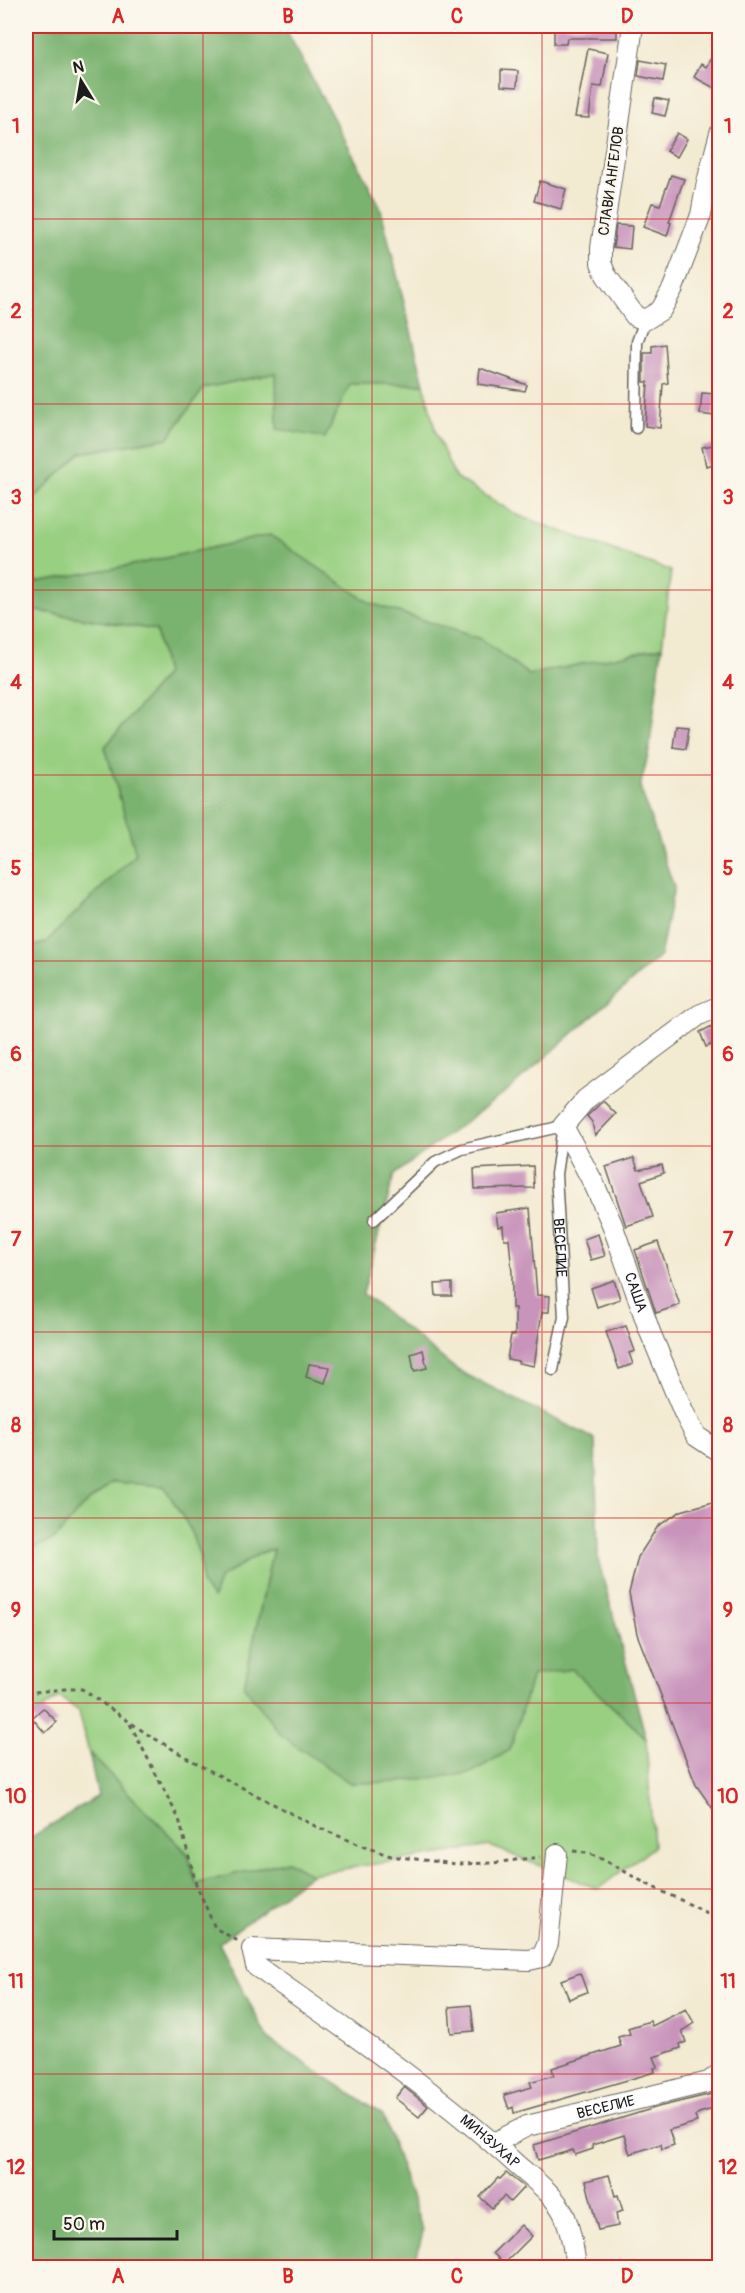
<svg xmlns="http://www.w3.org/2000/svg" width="745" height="2293" viewBox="0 0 745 2293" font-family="Pangolin,sans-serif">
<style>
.green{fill:#98cf81;stroke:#5a764e;stroke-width:1.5}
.forest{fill:#7ab26f;stroke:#4b6746;stroke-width:1.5}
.building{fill:#c994bc}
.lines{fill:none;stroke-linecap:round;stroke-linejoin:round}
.service-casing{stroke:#67645c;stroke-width:13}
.minor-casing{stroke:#67645c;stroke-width:22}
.path{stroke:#67645c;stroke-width:3;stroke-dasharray:4.5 4.5;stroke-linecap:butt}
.service{stroke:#fff;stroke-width:10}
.minor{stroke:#fff;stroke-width:20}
.grid{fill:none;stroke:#d62828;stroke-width:1.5;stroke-opacity:0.55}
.labels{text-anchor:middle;stroke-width:4.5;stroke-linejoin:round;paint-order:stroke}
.street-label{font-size:15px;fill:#1c1c1c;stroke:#fbf7ec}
.neatline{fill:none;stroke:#d62828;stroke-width:2}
.grid-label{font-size:20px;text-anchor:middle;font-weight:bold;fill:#d62828}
</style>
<rect width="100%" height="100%" fill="#fbf7ec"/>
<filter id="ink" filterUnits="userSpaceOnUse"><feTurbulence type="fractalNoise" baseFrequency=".0167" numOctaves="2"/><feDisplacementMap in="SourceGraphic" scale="12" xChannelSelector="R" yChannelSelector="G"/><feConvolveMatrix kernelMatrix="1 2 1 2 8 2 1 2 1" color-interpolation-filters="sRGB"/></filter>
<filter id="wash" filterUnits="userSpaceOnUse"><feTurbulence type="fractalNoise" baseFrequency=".008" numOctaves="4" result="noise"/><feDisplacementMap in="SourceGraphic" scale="24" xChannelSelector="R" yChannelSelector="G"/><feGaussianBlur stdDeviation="1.35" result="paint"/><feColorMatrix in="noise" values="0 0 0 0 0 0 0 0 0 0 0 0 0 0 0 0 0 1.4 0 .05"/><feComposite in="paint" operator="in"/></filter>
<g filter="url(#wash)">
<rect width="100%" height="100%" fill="#f3ead2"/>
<g class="green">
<polygon points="276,373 350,384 424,384 436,434 455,477 517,515 671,571 662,647 529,675 481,639 370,603 270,535 138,564 31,583 26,600 26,506 81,453 168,438 204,388"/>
<polygon points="26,609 156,630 166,674 105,747 136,854 45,943 26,949"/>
<polygon points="113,1482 164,1486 189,1527 200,1557 202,1585 213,1597 219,1578 260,1553 273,1549 244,1686 350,1783 399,1782 427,1778 510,1750 532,1675 572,1669 646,1738 653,1847 598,1889 490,1846 311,1874 287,1861 196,1884 188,1854 89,1753 79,1711 59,1697 26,1721 26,1551 55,1539 81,1508"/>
</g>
<g class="forest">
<polygon points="26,26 284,26 380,206 424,384 350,384 325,438 277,429 276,373 204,388 168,438 81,453 26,506"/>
<polygon points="270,535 370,603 481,639 529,675 662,647 649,751 640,787 674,887 660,956 511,1088 394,1175 363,1294 457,1370 595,1439 598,1559 646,1738 572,1669 532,1675 510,1750 471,1773 399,1782 350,1783 282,1736 244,1686 273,1549 260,1553 220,1578 213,1598 202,1585 200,1557 189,1527 164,1486 113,1482 81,1508 55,1539 26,1551 26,949 45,943 136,854 105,747 166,674 156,630 26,609 26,600 31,583 138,564"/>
<polygon points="89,1753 188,1854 196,1884 287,1861 311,1874 219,1943 268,2039 383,2115 423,2231 414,2267 26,2267 26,1839 27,1840 98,1796"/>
</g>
<g id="blocks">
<g class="building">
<polygon points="554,26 617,26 617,38 567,38 566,44 554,44"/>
<polygon points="720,43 720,91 694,77 701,64 706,67"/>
<polygon points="588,49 608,53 602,87 593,86 589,118 575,117"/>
<polygon points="640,60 666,65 663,81 638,76"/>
<polygon points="501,70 518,71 517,87 501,86"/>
<polygon points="655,98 669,101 665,116 652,113"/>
<polygon points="677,133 687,139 677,157 666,151"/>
<polygon points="671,175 684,179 669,222 671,223 667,236 643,227 652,203 660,205"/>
<polygon points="540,181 566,189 561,209 534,201"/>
<polygon points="616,225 632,226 630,249 613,247"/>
<polygon points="665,344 668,383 663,384 660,428 645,426 648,382 644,382 644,353 652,353 652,346"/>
<polygon points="480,368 527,385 525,391 478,384"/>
<polygon points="702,393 716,394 714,416 700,414"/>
<polygon points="720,444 720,463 706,466 702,447"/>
<polygon points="676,726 689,727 686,749 673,747"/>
<polygon points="714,1025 720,1041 706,1047 700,1032"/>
<polygon points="603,1101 616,1114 595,1136 592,1122 587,1116"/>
<polygon points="634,1158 638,1170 662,1165 664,1173 641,1181 653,1217 626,1226 606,1167"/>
<polygon points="533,1166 534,1188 475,1189 474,1169"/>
<polygon points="530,1208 537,1295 550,1296 549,1312 542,1312 534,1366 518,1363 518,1361 507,1359 511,1335 515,1335 515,1308 512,1308 512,1273 509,1239 504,1239 503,1226 498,1227 496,1213"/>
<polygon points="598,1234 605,1256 591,1260 584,1239"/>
<polygon points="658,1242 680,1305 656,1313 635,1250"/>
<polygon points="614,1280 620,1299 597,1307 591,1288"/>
<polygon points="452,1283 452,1296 436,1296 435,1284"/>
<polygon points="626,1326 635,1351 629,1353 633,1364 619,1369 606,1332"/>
<polygon points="423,1350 427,1368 414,1371 411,1354"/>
<polygon points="309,1364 330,1367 325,1383 306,1377"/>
<polygon points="720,1500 720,1819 696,1785 637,1634 629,1593 638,1557 658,1526 681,1511"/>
<polygon points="43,1708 57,1722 45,1733 32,1718"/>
<polygon points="580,1973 587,1992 569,1999 561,1980"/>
<polygon points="471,2005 474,2031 451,2033 449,2007"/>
<polygon points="686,2009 694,2023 682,2031 686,2042 680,2044 681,2048 654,2057 658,2067 654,2068 655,2072 514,2113 513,2107 509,2109 504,2095 532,2087 530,2082 554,2075 552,2068 621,2046 618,2037 630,2034 628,2028 650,2021 652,2026"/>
<polygon points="404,2087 428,2106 419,2117 395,2098"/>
<polygon points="720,2089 720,2107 699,2113 695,2116 697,2122 669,2130 674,2145 662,2149 661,2144 630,2154 624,2135 592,2145 593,2149 575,2155 573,2150 538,2160 534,2145 658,2107 712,2094"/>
<polygon points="506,2173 524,2187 510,2202 504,2196 492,2208 480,2197 498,2178 500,2179"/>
<polygon points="609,2175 615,2196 618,2195 623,2211 616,2213 618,2226 598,2230 586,2181"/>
<polygon points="521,2225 532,2236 504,2264 493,2253"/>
</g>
</g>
</g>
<g filter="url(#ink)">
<use href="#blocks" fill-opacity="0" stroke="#67645c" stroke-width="1.5"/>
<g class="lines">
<defs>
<g id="service">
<polyline points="636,428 637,342 645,320"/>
<path id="s1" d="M374 1220 435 1162 462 1149 563 1126 556 1174 564 1317 553 1370"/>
</g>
<g id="minor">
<polyline points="633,26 601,248 601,263 606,275 635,316 645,320 661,310 673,288 701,215 707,182 720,133"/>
<path id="s2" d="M720 1006 699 1015 586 1099 563 1126 594 1184 612 1224 650 1332 684 1413 696 1436 720 1452"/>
<path id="s3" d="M557 1854 548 1943 542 1957 529 1960 252 1949 256 1966C343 2028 438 2092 517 2165 533 2179 554 2194 564 2214 571 2231 574 2250 576 2268"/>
<path id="s4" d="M494 2143 527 2126 709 2082 720 2073"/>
</g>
</defs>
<use href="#service" class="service-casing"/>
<use href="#minor" class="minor-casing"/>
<g class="path">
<polyline points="26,1693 64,1689 82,1689 147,1734 203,1767 315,1826 362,1846 391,1856 456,1864 492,1863 540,1857"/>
<polyline points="130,1724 179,1819 196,1884 215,1928 238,1941"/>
<path d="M573 1851C601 1853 624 1873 649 1885 672 1897 697 1906 720 1921"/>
</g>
<use href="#service" class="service"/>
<use href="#minor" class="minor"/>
</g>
</g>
<path class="grid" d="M203 26V2268M372 26V2268M542 26V2268M26 219H720M26 404H720M26 590H720M26 775H720M26 961H720M26 1146H720M26 1332H720M26 1518H720M26 1703H720M26 1889H720M26 2074H720"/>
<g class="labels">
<g class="street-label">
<text transform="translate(611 181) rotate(-82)" y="5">СЛАВИ АНГЕЛОВ</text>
<text dy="5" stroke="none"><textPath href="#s1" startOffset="340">ВЕСЕЛИЕ</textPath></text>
<text dy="5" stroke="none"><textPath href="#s2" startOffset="381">САША</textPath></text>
<text dy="5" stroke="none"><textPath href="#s4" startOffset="118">ВЕСЕЛИЕ</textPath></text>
<text dy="5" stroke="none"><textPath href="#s3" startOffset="705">МИНЗУХАР</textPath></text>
</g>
</g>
<rect width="745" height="2293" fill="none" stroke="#fbf7ec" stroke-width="66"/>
<g transform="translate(81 81) rotate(349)" stroke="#fbf7ec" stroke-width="4.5" paint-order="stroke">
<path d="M0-4.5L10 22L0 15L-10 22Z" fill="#1c1c1c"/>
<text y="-9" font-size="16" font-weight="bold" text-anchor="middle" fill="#1c1c1c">N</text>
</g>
<path d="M54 2230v9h123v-9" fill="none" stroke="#1c1c1c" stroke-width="3"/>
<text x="63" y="2230" font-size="18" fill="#1c1c1c" stroke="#fbf7ec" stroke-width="4.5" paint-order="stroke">50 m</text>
<rect x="33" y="33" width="679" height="2227" class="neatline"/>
<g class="grid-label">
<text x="118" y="23">A</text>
<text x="288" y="23">B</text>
<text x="457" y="23">C</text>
<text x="627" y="23">D</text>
<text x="16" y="133">1</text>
<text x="728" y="133">1</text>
<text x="16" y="318">2</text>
<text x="728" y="318">2</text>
<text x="16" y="504">3</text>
<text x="728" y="504">3</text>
<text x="16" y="689">4</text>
<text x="728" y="689">4</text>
<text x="16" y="875">5</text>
<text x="728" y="875">5</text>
<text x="16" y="1061">6</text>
<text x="728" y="1061">6</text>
<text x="16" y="1246">7</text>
<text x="728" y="1246">7</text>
<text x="16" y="1432">8</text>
<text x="728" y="1432">8</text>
<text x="16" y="1617">9</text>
<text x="728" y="1617">9</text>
<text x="16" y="1803">10</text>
<text x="728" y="1803">10</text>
<text x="16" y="1988">11</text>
<text x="728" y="1988">11</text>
<text x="16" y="2174">12</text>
<text x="728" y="2174">12</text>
<text x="118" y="2283">A</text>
<text x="288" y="2283">B</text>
<text x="457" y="2283">C</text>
<text x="627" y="2283">D</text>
</g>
</svg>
